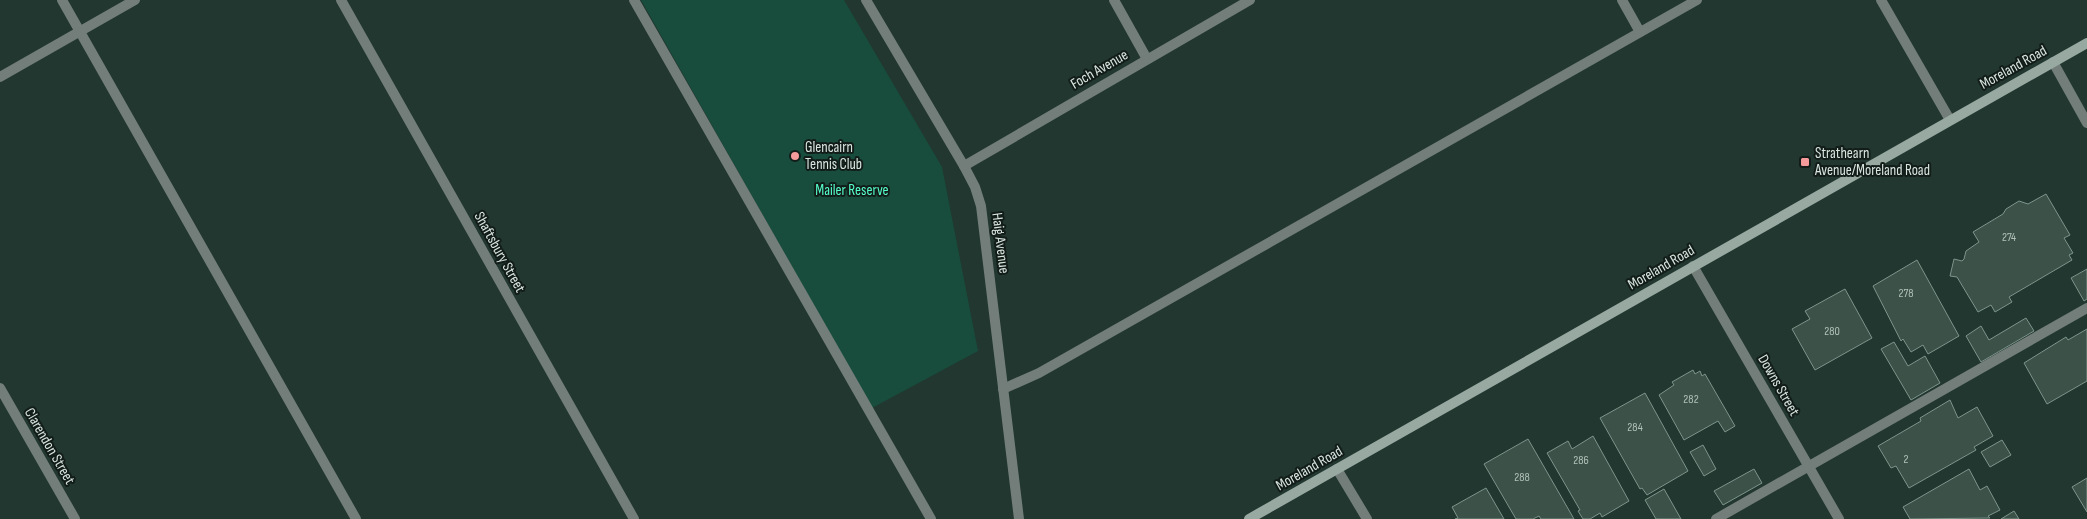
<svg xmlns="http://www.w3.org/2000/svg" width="2087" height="519" viewBox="0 0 2087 519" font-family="'Sofia Sans Condensed',sans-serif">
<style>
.green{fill:#184d3d}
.building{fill:#3c5249;stroke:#7d958c}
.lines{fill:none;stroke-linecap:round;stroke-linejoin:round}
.service{stroke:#737e7a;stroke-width:10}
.minor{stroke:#737e7a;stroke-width:10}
.secondary{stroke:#98a9a2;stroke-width:10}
.poi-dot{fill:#f59b9c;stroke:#121c18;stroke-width:2}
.labels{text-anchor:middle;stroke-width:4;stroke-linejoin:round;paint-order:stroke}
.number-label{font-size:12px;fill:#b2c1ba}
.street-label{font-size:15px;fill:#d9e6e0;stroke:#121c18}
.poi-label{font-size:15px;fill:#d9e6e0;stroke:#121c18;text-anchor:start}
.park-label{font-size:15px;fill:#5fc;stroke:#121c18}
</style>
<rect width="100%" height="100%" fill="#21372f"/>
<polygon class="green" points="641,0 844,0 942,167 978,351 872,408"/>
<g class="building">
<polygon points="2046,194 2070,235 2064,238 2073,253 2069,255 2072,260 2009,297 2012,302 1995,312 1991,305 1978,312 1957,277 1950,276 1954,259 1962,261 1964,259 1966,251 1979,242 1973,232 2003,214 2006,209 2019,201 2028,204"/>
<polygon points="1917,260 1959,336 1928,354 1923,345 1911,352 1903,339 1901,341 1873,286"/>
<polygon points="2087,269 2087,299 2084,301 2071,278"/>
<polygon points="1845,289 1872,338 1815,370 1792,329 1810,319 1805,311"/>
<polygon points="2026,318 2034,331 1981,362 1966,336 1981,326 1989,340"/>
<polygon points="2087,329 2087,381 2047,404 2024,363 2066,337 2068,340"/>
<polygon points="1894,342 1908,366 1925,356 1940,383 1911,400 1881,349"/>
<polygon points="1693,370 1695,374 1700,371 1702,376 1705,374 1735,426 1725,432 1718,421 1684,440 1659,395 1674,385 1672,382"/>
<polygon points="1645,393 1688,471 1647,495 1642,488 1640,489 1600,418"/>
<polygon points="1950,400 1958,418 1977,407 1993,436 1974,447 1976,450 1909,488 1896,466 1891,468 1878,446 1921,421 1920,418"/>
<polygon points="1593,436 1629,501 1602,517 1600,513 1590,519 1583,519 1578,511 1580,510 1547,453 1568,441 1572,449"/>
<polygon points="1528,439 1574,519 1541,519 1539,516 1533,519 1516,519 1484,464"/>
<polygon points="2002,440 2011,455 1990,467 1981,452"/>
<polygon points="1703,445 1716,469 1704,476 1690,452"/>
<polygon points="1754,469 1762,483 1723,505 1714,491"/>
<polygon points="1969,469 1980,490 1987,486 2000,510 1988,516 1990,518 1910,519 1903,507"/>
<polygon points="2087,478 2087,512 2072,487"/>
<polygon points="1486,488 1504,519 1455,519 1458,518 1452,507"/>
<polygon points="1664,489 1681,519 1656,519 1645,500"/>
<polygon points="2014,511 2019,519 2001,519"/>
</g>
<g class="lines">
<g class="service">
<polyline points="62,0 356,519"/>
<polyline points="634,0 931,519"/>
<polyline points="1114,0 1147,59"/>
<polyline points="1622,0 1640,32"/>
<polyline points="1003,389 1039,373 1697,0"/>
<polyline points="1716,519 2087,308"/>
</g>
<g class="minor">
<polyline points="341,0 634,519"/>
<polyline points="866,0 964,166 975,187 981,206 1019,519"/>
<polyline points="1881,0 1950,120"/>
<polyline points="2053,62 2087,123"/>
<polyline points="0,77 135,0"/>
<polyline points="964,166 1250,0"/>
<polyline points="1693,266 1839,519"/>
<polyline points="0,388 75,519"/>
<polyline points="1337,469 1367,519"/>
</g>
<polyline class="secondary" points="1249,519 2087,43"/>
</g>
<g class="poi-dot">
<circle cx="795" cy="156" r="5"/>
<rect x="1800" y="157" width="10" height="10" rx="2.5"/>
</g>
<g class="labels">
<g class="number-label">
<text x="2009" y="241">274</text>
<text x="1906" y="297">278</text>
<text x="1832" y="335">280</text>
<text x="1691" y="403">282</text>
<text x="1635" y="431">284</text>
<text x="1906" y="463">2</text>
<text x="1581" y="464">286</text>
<text x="1522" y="481">288</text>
</g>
<g class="street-label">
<text transform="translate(2013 67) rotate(-29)" y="5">Moreland Road</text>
<text transform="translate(1099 69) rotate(-30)" y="5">Foch Avenue</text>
<text transform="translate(1001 243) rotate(83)" y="5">Haig Avenue</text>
<text transform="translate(500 252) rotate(61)" y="5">Shaftsbury Street</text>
<text transform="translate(1661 267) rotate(-30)" y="5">Moreland Road</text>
<text transform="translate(1779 385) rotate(60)" y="5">Downs Street</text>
<text transform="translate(50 446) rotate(60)" y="5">Clarendon Street</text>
<text transform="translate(1309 468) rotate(-30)" y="5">Moreland Road</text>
</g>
<g class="poi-label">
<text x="805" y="152">Glencairn<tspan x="805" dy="17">Tennis Club</tspan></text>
<text x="1815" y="158">Strathearn<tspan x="1815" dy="17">Avenue/Moreland Road</tspan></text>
</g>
<g class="park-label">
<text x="852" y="195">Mailer Reserve</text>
</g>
</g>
</svg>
